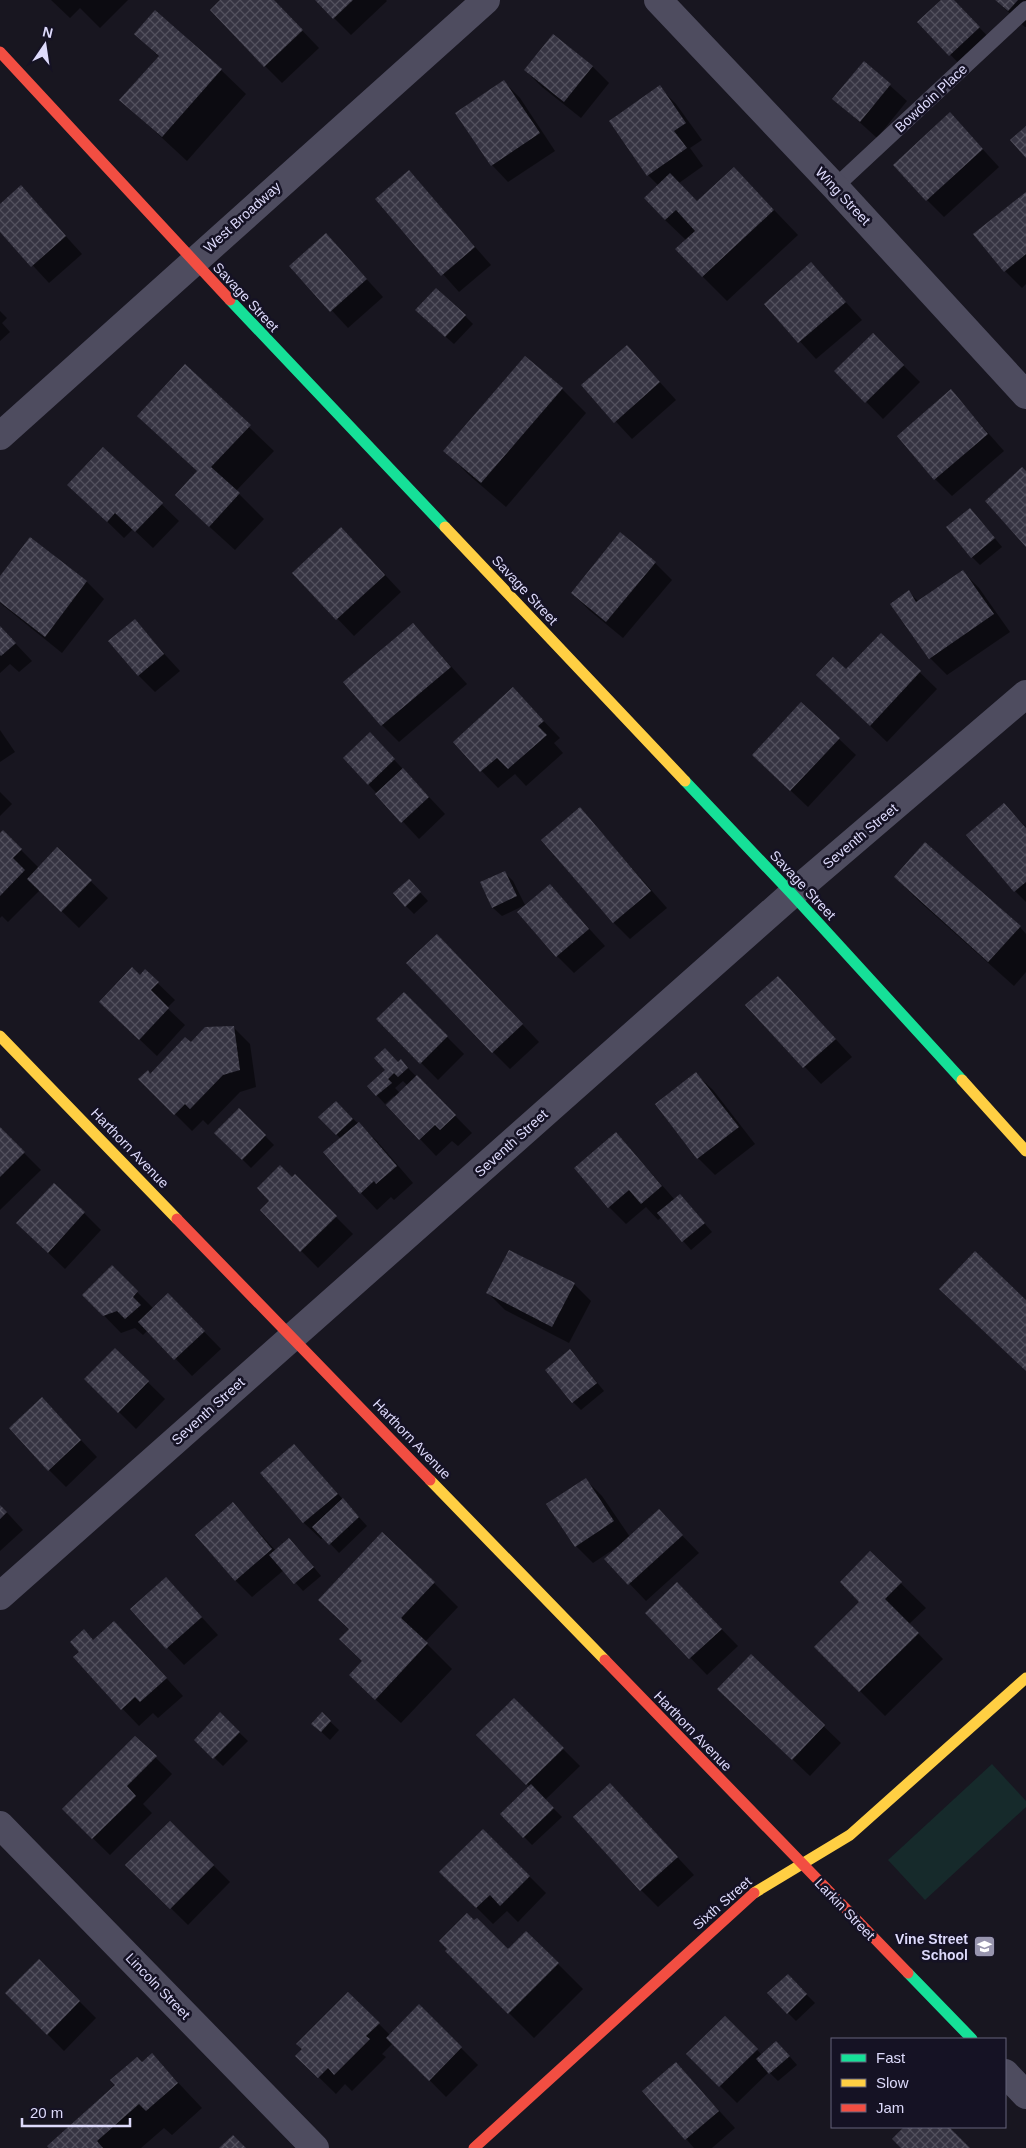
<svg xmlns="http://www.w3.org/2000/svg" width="1026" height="2148" viewBox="0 0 1026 2148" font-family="Arial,sans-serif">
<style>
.park{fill:#162a2b}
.shadow{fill:#0007;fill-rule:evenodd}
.building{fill:url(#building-cross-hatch)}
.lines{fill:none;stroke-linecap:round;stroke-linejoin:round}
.lane{stroke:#4e4c5f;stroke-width:16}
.street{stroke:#4e4c5f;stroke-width:28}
.fast{stroke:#16e098;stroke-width:11}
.slow{stroke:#ffcf43;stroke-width:11}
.jam{stroke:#f24e42;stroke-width:11}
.labels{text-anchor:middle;stroke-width:5;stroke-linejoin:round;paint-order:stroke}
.street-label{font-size:14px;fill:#dddafb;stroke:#151224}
.poi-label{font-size:14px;font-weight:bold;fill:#dddafb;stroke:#151224;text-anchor:end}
</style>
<defs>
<pattern id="building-cross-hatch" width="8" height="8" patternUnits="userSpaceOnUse" patternTransform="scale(1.25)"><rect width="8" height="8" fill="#363442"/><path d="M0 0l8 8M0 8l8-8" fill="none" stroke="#53515e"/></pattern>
</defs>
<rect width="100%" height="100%" fill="#181620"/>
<polygon class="park" points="992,1764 1026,1801 1026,1807 925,1900 888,1860"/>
<g class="shadow">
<polygon points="51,0 128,0 100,28 80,8 70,18"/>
<polygon points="222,0 273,0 319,48 282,83 265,66"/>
<polygon points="316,0 386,0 387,1 351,35"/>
<polygon points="943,0 953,0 996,45 967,72 919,22"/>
<polygon points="995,0 1026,0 1026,27 1025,27"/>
<polygon points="155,12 221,70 246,94 187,161 121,100 159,57 136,34"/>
<polygon points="865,63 907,101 877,138 834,99"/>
<polygon points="592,66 609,83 581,118 542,87 525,70"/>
<polygon points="503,81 520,98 555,151 508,182 492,165"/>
<polygon points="659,87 676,104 702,140 690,148 703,166 679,183 698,202 734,168 798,235 727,301 702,276 686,240 665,220 659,186 648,175 610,122"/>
<polygon points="966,131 999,167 944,217 927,200"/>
<polygon points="409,172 491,265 459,292 377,200"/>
<polygon points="21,187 82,254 49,283 0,230 0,206"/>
<polygon points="1026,193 1026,284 1022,288 1005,271"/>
<polygon points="326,235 383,297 348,328 291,266"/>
<polygon points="811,264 862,320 816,359 766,304"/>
<polygon points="0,311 7,318 2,323 10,332 0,341"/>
<polygon points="465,316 473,324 454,344 425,319"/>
<polygon points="873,335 920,382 883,419 836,371"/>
<polygon points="627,346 676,400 632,439 582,385"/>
<polygon points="185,366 274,451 236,491 264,519 235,550 202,520 198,472 164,440"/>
<polygon points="562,389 586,413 506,507 469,475 445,451"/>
<polygon points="951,391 1004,451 952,496 935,479"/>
<polygon points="103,448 179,521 153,548 133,529 124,538 86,501"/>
<polygon points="978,518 1002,547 980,565 972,557"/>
<polygon points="31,539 87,582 104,599 62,653 0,603 0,578"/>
<polygon points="358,546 401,592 354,636 294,573"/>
<polygon points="655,563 672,580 623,638 589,610 572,593"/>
<polygon points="962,571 979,588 1010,632 947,675 930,658 909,592 919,602"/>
<polygon points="134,621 180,671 155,692 138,675"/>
<polygon points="413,624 467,684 399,742 382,725"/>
<polygon points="0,627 32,661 19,672 10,664 0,673"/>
<polygon points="881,635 937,689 887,742 835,692 846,671"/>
<polygon points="513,689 560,738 554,743 563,753 526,786 515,774 498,788 454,742"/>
<polygon points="0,730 15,752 0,762"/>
<polygon points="370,734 445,814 419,839 344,758"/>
<polygon points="839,739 856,755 808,807 771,772"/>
<polygon points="0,792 12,804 0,816"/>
<polygon points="1004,804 1026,827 1026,902 1015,891"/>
<polygon points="580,809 667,908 630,939 613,922"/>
<polygon points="3,832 39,868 57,849 108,898 79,928 40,890 8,922 2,916 0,918 0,835"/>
<polygon points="504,872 513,881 525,905 502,916 493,908 482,883"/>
<polygon points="895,877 1020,927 1026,934 1026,972 1014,986 920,902"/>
<polygon points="550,886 605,946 574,973 557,956"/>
<polygon points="417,889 428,901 414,914 406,906"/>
<polygon points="454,952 539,1042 510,1069 493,1052"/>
<polygon points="145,971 175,1000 167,1008 185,1025 157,1056 118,1019 140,976"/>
<polygon points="404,994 464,1054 438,1080 378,1019"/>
<polygon points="795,995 852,1057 821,1084 747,1006"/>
<polygon points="233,1027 250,1044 256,1087 240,1092 208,1125 203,1120 192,1131 140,1079 151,1075 191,1044"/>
<path d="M401 1061 472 1133 458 1146 452 1141 436 1156 420 1139 394 1096 385 1104 368 1086ZM403 1081 408 1086 400 1093 395 1088Z"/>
<polygon points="696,1074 713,1090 755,1144 715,1175 698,1158"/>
<polygon points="336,1103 376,1140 413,1183 394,1200 391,1197 377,1210 361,1193 341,1139 320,1117"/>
<polygon points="239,1110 274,1145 251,1168 216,1133"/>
<polygon points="0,1129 41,1170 0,1210"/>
<polygon points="616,1133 675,1200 680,1195 712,1232 691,1250 662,1217 658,1220 646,1207 626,1224 609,1207"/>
<polygon points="295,1176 353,1234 318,1268 261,1210"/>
<polygon points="84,1213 101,1230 65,1269 35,1240"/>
<polygon points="112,1267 154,1309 185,1312 221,1349 192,1376 148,1330 143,1335 135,1328 121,1333 84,1295"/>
<polygon points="574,1284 591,1301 569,1343 505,1310 488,1293"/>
<polygon points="115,1350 165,1399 136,1429 86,1379"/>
<polygon points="578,1359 604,1391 581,1410 573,1402"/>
<polygon points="42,1399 97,1457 66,1487 49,1470"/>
<polygon points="294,1445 367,1526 339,1553 324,1537 321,1539 304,1523 262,1473"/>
<polygon points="585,1479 602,1496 630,1537 675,1528 699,1553 646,1601 606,1559 618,1548 617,1547 593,1563 576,1546"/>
<polygon points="233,1504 276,1551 298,1548 321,1576 303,1591 284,1570 252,1597 235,1580"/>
<polygon points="0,1505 23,1530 0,1551"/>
<polygon points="870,1553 926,1608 909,1624 943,1659 885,1716 816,1647 861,1602"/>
<polygon points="166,1578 218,1635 184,1665 131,1609"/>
<polygon points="434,1583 458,1607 425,1642 452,1669 401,1723 375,1699 363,1662 341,1639"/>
<polygon points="694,1601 738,1646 707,1675 647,1613"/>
<polygon points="114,1622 183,1696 158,1718 153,1713 139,1726 74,1658"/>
<polygon points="751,1656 841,1743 810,1776 736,1706"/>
<polygon points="514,1700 580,1766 545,1800 562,1817 532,1845 502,1814 530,1787 478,1735"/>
<polygon points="220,1714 248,1741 223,1766 196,1740"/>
<polygon points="322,1714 339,1730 330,1740 313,1724"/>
<polygon points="135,1737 172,1774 143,1804 152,1813 110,1855 63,1809"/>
<polygon points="610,1785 694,1875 658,1907 641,1890"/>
<polygon points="170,1822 230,1882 188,1925 127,1865"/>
<polygon points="483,1830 546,1893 518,1922 507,1911 493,1924 441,1872"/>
<polygon points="526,1932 583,1989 534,2038 447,1951 508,1951"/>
<polygon points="39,1961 96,2018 64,2051 7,1993"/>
<polygon points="788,1976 815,2003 796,2021 769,1994"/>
<polygon points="348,1993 390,2035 419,2006 478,2065 446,2097 393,2043 382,2054 386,2057 352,2091 345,2084 336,2094 297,2056"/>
<polygon points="725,2017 762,2055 785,2051 797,2065 778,2081 769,2072 737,2103 688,2054"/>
<polygon points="152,2055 202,2108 172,2135 164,2128 141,2148 51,2148"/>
<polygon points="676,2064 735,2128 712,2148 694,2148 644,2091"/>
</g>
<g class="building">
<polygon points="220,0 274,0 303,30 264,67 210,10"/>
<polygon points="315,0 353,0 333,19"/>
<polygon points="941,0 954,0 980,27 949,56 917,22"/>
<polygon points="995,0 1018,0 1008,11"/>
<polygon points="155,10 222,69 162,137 119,100 159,56 134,34"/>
<polygon points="553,34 593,66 564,102 524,70"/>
<polygon points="864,61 891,84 860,122 832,99"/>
<polygon points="504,80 540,133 491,166 455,113"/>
<polygon points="660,85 686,123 674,131 687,148 647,176 609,121"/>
<polygon points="950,112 983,149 926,201 893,165"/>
<polygon points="1026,126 1026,158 1010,140"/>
<polygon points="734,167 774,210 702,277 675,249 695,231 676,210 665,220 644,198 670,173 697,201"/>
<polygon points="409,170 475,247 441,276 375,199"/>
<polygon points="21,185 66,236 31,267 0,232 0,204"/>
<polygon points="1026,192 1026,254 1004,272 973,234"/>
<polygon points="326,233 367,279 330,312 289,266"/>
<polygon points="811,262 846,302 798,343 764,304"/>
<polygon points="436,288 466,315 445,337 415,310"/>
<polygon points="873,333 904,365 865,403 834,371"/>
<polygon points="627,345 660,382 614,423 581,385"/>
<polygon points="525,356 563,388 481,483 443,451"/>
<polygon points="185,364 251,425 211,467 240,493 209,527 175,495 197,471 137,416"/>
<polygon points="951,389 988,434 934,480 897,436"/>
<polygon points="103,447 163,503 135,532 115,513 107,522 67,485"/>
<polygon points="1022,467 1026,471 1026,547 985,501"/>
<polygon points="970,508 995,538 971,558 946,527"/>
<polygon points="341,527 385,575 336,620 292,573"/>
<polygon points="620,532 656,562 606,622 571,593"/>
<polygon points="30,537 87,581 45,637 0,602 0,576"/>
<polygon points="963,570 994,614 929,659 890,604 909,590 916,602"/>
<polygon points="135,619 164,654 138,676 108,641"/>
<polygon points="413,623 451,667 381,726 343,682"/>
<polygon points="0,626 16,643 1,656 0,655"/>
<polygon points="881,633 921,671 870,726 816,675 833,657 846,669"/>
<polygon points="513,687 544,721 538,726 547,735 508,769 497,758 480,772 453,742"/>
<polygon points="801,702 840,738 790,791 752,755"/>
<polygon points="370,732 395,759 368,785 343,758"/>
<polygon points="403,768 429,797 401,823 375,794"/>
<polygon points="1004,803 1026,828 1026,882 1014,892 966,835"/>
<polygon points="580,807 651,891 613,923 541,840"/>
<polygon points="3,830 22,849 13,858 25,870 0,896 0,833"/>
<polygon points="925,842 1021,926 988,962 894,877"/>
<polygon points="57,847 92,880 61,912 27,879"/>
<polygon points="505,871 517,896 492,908 480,882"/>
<polygon points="409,879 421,892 405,907 393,893"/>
<polygon points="550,884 589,929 556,957 517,912"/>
<polygon points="437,934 523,1024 492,1053 406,963"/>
<polygon points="132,967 140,975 145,969 159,982 151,990 169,1008 139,1040 99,1002"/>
<polygon points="778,976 836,1039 803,1068 745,1005"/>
<polygon points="404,992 448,1036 420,1064 376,1019"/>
<polygon points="234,1026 240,1070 223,1075 190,1109 185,1104 174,1115 138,1079 148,1070 150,1074 185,1037 191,1042 205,1027"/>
<polygon points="385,1048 398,1062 401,1059 408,1068 398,1077 394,1073 388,1079 392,1083 376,1096 367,1086 385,1070 374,1058"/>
<polygon points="696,1072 739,1127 697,1159 655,1104"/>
<polygon points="417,1075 456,1115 440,1130 435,1125 419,1140 386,1105"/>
<polygon points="336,1101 353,1119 336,1135 318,1117"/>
<polygon points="239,1108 266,1135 242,1160 214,1133"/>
<polygon points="359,1122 397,1166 376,1184 374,1181 360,1194 323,1152"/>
<polygon points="0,1127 25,1152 0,1177"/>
<polygon points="616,1132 662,1186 641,1204 629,1190 608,1208 574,1168"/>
<polygon points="280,1165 292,1177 295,1174 337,1216 300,1252 260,1210 269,1201 257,1188"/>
<polygon points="54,1183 85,1212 48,1253 16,1223"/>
<polygon points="680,1194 705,1223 682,1242 657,1213"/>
<polygon points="509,1250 575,1283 552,1327 486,1293"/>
<polygon points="975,1251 1026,1300 1026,1371 939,1289"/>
<polygon points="112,1265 138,1291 133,1297 141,1305 125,1319 117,1311 103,1316 82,1295"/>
<polygon points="168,1293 205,1331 174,1360 138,1322"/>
<polygon points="115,1348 149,1381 118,1413 84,1379"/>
<polygon points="570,1349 597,1383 572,1403 545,1370"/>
<polygon points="42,1397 81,1440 48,1471 9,1428"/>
<polygon points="294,1444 338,1494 303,1523 260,1473"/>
<polygon points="586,1478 614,1521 575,1547 546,1504"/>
<polygon points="343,1498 359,1517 329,1545 312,1527"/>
<polygon points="233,1502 272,1549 235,1581 195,1535"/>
<polygon points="0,1505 7,1512 0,1519"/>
<polygon points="659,1509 683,1535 628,1585 604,1559"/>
<polygon points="382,1532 435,1582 401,1618 428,1643 375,1700 349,1675 362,1661 339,1639 349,1629 318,1600"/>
<polygon points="289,1538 314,1567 294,1584 269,1555"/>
<polygon points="870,1551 902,1582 885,1599 919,1633 859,1692 814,1647 859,1602 840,1582"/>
<polygon points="166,1577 202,1617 166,1649 130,1609"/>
<polygon points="677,1582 722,1629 689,1659 645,1613"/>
<polygon points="114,1621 167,1678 140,1702 135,1697 121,1710 73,1657 79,1652 70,1642 84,1629 93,1640"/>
<polygon points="751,1654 825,1725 792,1760 717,1689"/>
<polygon points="514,1698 564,1748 526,1785 476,1735"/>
<polygon points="220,1712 240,1732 213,1759 194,1740"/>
<polygon points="322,1712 331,1721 321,1732 311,1724"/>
<polygon points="135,1736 157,1756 127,1786 136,1796 92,1839 62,1809"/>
<polygon points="610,1783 678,1857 640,1891 573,1817"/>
<polygon points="531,1784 554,1808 523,1838 500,1814"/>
<polygon points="170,1821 214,1865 170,1909 125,1865"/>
<polygon points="483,1829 530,1876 500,1906 490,1895 476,1908 439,1872"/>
<polygon points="467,1913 474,1920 477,1918 508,1949 526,1931 559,1963 508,2014 445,1951 447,1949 439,1941"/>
<polygon points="39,1959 80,2001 47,2035 5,1993"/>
<polygon points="788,1974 807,1994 787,2014 767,1993"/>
<polygon points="348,1992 380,2023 366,2036 370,2039 334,2075 328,2068 318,2078 295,2056 302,2049 296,2044"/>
<polygon points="419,2004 462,2047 429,2081 386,2038"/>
<polygon points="725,2016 758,2049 719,2087 686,2054"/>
<polygon points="776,2041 790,2056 769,2074 756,2059"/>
<polygon points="152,2053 178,2083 146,2111 139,2104 97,2141 103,2148 49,2148 47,2146 115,2085 110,2080 137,2057 142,2062"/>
<polygon points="676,2062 719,2111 685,2140 642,2091"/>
<polygon points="904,2127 949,2127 970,2148 901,2148 892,2139"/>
<polygon points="233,2135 246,2148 219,2148"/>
</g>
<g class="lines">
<polyline class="lane" points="835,187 1026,9"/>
<g class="street">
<polyline points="658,0 835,187 1026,395"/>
<polyline points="0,436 486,0"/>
<polyline points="0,1596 792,894 1026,694"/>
<polyline points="0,1825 315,2148"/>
<polyline points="1005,2073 1026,2095"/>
</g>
<g class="fast">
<polyline points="230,300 445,527"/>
<polyline points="685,781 792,894 962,1080"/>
<polyline points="908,1973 972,2039"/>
</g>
<g class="slow">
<polyline points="445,527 685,781"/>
<polyline points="0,1036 177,1219"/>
<polyline points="962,1080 1026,1151"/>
<polyline points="430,1480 605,1660"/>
<polyline points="754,1893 850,1835 1026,1678"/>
</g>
<g class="jam">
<polyline points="0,52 230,300"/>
<polyline points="177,1219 430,1480"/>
<polyline points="605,1660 908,1973"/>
<polyline points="474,2148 754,1893"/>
</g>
</g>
<defs>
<symbol id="school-square" viewBox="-11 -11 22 22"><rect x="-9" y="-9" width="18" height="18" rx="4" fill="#9895ae" stroke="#151224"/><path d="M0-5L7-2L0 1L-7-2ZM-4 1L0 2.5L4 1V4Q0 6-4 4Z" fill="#fff"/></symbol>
</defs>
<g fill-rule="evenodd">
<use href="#school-square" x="972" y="1934" width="25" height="25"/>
</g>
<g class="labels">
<g class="street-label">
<text transform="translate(931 98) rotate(-43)" y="5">Bowdoin Place</text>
<text transform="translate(843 196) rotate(47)" y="5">Wing Street</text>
<text transform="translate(242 217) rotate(-42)" y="5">West Broadway</text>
<text transform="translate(246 297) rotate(47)" y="5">Savage Street</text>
<text transform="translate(525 590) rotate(47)" y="5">Savage Street</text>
<text transform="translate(860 836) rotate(-40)" y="5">Seventh Street</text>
<text transform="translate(803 885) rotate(47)" y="5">Savage Street</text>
<text transform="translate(511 1143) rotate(-42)" y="5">Seventh Street</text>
<text transform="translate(130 1148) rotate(46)" y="5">Harthorn Avenue</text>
<text transform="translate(208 1411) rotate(-42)" y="5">Seventh Street</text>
<text transform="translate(412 1439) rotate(46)" y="5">Harthorn Avenue</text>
<text transform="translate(693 1731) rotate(46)" y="5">Harthorn Avenue</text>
<text transform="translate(722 1903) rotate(-41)" y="5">Sixth Street</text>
<text transform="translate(845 1909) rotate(46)" y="5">Larkin Street</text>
<text transform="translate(158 1986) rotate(46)" y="5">Lincoln Street</text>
</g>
<g class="poi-label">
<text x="968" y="1944">Vine Street<tspan x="968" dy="16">School</tspan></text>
</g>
</g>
<rect x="831" y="2038" width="175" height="90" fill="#151224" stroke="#65627a"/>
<rect x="841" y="2054" width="25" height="8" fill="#16e098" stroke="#65627a"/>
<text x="876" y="2063" font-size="15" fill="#dddafb">Fast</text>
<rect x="841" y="2079" width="25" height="8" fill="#ffcf43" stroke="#65627a"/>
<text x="876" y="2088" font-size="15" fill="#dddafb">Slow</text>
<rect x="841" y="2104" width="25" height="8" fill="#f24e42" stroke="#65627a"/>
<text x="876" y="2113" font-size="15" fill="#dddafb">Jam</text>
<g transform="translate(45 45) rotate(13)" stroke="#151224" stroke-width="4" paint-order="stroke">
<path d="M0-4L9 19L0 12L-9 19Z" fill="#dddafb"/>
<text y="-8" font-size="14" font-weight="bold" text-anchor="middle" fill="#dddafb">N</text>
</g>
<path d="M22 2118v8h108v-8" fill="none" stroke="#dddafb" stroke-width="2.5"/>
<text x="30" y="2118" font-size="15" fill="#dddafb" stroke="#151224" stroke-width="4" paint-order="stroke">20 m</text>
</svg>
